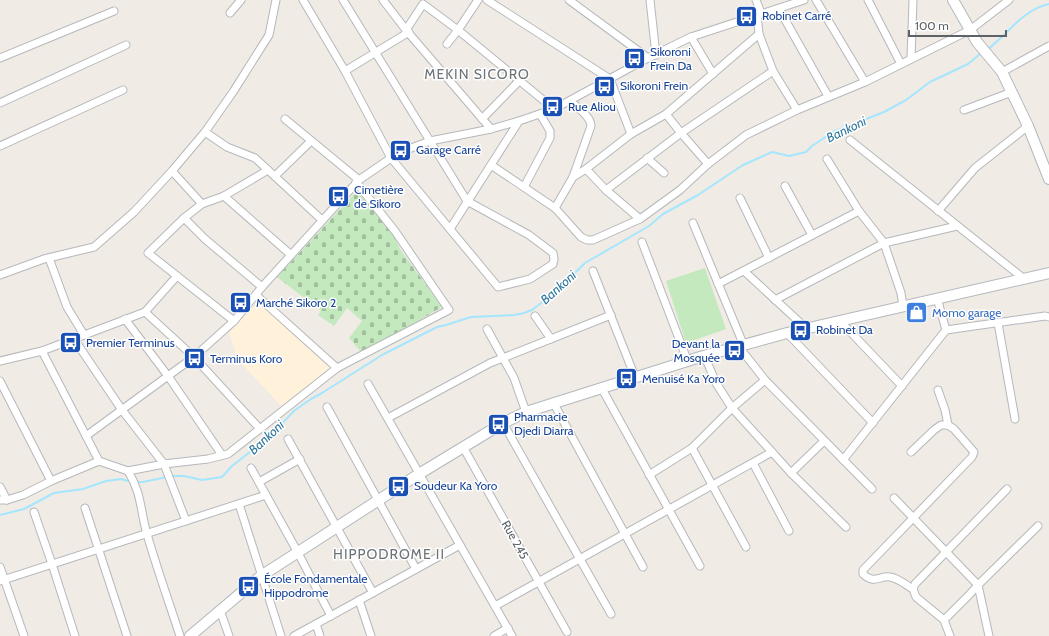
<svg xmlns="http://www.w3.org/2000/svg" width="1049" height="636" viewBox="0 0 1049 636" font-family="Cabin,sans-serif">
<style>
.commercial{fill:#fff1da}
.cemetery{fill:url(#cemetery-stones)}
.garden{fill:#c5e9be}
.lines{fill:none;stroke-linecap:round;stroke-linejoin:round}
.stream{stroke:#a5e6ff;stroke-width:2}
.street-casing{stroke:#b5b8bc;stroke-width:9}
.secondary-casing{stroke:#b3b9bd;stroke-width:12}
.street{stroke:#fff;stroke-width:7}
.secondary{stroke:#fff;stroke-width:10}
.labels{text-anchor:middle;stroke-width:3;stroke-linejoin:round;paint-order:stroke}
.transit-label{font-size:12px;fill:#164399;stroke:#fff;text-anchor:start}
.shop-label{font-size:12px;fill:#366cbe;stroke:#fff;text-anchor:start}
.street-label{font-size:12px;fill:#5c6266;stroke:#fff}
.water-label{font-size:13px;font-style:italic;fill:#31789e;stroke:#fff}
.quarter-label{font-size:14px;letter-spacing:1px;fill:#6d7478;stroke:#fff}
</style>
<defs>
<pattern id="cemetery-stones" width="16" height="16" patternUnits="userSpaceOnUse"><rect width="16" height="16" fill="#c5e9be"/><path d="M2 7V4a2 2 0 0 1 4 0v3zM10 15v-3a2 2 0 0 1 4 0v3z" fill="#a3c09e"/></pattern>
</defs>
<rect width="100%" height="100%" fill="#f0ebe4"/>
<polygon class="commercial" points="258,302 330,368 286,411 238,360 229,333"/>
<polygon class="cemetery" points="357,191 381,218 392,232 400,249 442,307 362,353 349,338 362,321 347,308 334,326 318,315 321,311 277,277"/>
<polygon class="garden" points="705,268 726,329 686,343 666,281"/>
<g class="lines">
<g class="stream">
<path d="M987 50C1008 34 1022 10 1049 4"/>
<polyline points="172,476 184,476 202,480 222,477 232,466 269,437 295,410 311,399 322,393 382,355 437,327 446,325 471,317 514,315 524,313 532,310 553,294 585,263 649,226 663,214 698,195 743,165 772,152 789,156 806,152 812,146 833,132 884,112 906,100 930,82 968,64 981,53"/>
<polyline points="136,482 143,482 167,477"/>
<polyline points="0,515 24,509 54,493 83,489 106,481 121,479 132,482"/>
</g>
<defs>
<g id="street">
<polyline points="303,0 345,71 391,158 498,287 530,279 553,264 554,259 553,253 529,235 467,201 343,0"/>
<polyline points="383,0 406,30 491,129"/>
<polyline points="487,0 610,79 631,134"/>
<polyline points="569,0 648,58"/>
<polyline points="650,0 656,55"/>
<polyline points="756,0 761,13"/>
<polyline points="816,0 865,82"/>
<polyline points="868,0 901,64"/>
<polyline points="779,9 828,96"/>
<polyline points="230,13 241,0"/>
<polyline points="757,14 759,34 773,71 797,110"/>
<polyline points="406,30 423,4 458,30 554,109"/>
<polyline points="691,37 713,74"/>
<polyline points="447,44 458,30 478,0"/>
<polyline points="0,58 114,11"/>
<polyline points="911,58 913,0"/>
<polyline points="345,71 409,32"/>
<polyline points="1002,72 1049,46"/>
<polyline points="0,103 126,45"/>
<polyline points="964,110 1012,92"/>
<polyline points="666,114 681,133 708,164"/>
<polyline points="285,119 359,180"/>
<polyline points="482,119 519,81"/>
<polyline points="205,132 227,147 255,158 322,220"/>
<polyline points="850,140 1023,278"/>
<polyline points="0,146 123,90"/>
<polyline points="647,158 664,173"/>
<polyline points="827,159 859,211 884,243 901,293 903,306"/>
<polyline points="491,165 555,208 581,237 587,240 593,240 640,219 680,190 708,164 746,135 797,110 865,82 970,30 1009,0"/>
<polyline points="586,169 631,134 666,114 759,34"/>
<polyline points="172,171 202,204"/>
<polyline points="275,176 311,141"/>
<polyline points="573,177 586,169 606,190"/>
<polyline points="785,186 812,235"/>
<polyline points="524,187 550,138 550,131 540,114"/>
<polyline points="224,196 291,255"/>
<polyline points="740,198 769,258"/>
<path d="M555 208 573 177 591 126C591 116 577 107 570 101"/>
<polyline points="938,211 975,168 1028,126"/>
<polyline points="184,218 205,239 262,287"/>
<polyline points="640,219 606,190 681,133 773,71"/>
<polyline points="693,223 744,346"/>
<polyline points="450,229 519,121"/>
<polyline points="642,242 688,362"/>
<polyline points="49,258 67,307 84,335"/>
<polyline points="593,271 635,377"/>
<polyline points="744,271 807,329"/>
<polyline points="0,275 44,259 94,247 134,212 172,171 205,132 233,92 269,35 276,0"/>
<polyline points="718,284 859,211"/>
<polyline points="256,295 337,368"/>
<polyline points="937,298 946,330"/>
<polyline points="775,300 884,243 957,226"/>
<polyline points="145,312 194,357 260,429"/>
<polyline points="535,316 551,339"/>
<polyline points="125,319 168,376 222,455"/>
<polyline points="234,321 148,253 184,218 202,204 224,196 268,170"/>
<polyline points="840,321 902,386"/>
<polyline points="998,323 1015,419"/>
<polyline points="787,333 873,423"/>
<polyline points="74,339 122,410 164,464 186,521"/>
<polyline points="739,347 765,380 872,489"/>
<polyline points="42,351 99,461"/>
<polyline points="705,357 716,383 732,408 791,473 846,527"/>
<polyline points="0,361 42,351 145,312 177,276"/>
<polyline points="0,381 51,481"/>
<polyline points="368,384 512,636"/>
<polyline points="601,387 700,566"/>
<polyline points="938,390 945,410 948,425"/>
<polyline points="553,402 643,567"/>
<polyline points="327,407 416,569"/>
<polyline points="526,412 514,378 503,358 611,315"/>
<polyline points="388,418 490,363 503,358 487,329"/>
<polyline points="503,423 611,614"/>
<polyline points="86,436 194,357 234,321 262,287 359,180 391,158 406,150 430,141 491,129 519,121 554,109 648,58 691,37 804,0"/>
<polyline points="288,439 373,593"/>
<polyline points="463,447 567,632"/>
<polyline points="692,448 746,547"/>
<path d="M911 452 934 430 941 425H948L954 429 974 452 972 457 863 570V574C875 585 880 575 890 577 898 578 906 585 913 589"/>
<polyline points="843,460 946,330 1045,316 1049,317"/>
<polyline points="753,463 789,531"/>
<polyline points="251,468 297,551 331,616"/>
<path d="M128 471C142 494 140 510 147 534 157 569 169 602 180 636"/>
<polyline points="791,473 824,441"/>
<polyline points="649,475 692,448 732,408 765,380"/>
<polyline points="259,482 300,459"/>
<polyline points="0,487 7,500"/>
<polyline points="894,498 978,585 989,636"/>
<polyline points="0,500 7,500 23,495 51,481 99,461 128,471 164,464 208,459 228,454 337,368 449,310 395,231 356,182"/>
<polyline points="239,504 281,636"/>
<polyline points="85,508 127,636"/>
<polyline points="34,512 52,564 75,636"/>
<polyline points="0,567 24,636"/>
<polyline points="0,581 266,495"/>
<polyline points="359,600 371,636"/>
<polyline points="495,606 772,452"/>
<polyline points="220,610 229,636"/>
<polyline points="944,620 916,597 913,589 915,584 1007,489"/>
<polyline points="316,624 320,636"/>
<polyline points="294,636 460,545"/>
<polyline points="494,636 508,628"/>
<polyline points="950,636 944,620 968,596 978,585 1038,526"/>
</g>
<g id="secondary">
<polyline points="953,0 977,42 1002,72 1028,126 1049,179"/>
<polyline points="190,636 261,576 419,474 503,423 526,412 700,357 787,333 1049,273"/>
</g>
</defs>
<use href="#street" class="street-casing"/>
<use href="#secondary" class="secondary-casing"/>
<use href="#street" class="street"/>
<use href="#secondary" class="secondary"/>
</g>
<defs>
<symbol id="bus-square" viewBox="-11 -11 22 22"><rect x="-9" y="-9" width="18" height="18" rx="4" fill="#1a4fb4" stroke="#fff"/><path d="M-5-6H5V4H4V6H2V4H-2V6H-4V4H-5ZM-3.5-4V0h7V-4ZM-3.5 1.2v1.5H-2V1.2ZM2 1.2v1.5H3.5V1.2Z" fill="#fff"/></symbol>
<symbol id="shop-square" viewBox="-11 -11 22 22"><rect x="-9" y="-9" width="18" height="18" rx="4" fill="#3f7fe0" stroke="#fff"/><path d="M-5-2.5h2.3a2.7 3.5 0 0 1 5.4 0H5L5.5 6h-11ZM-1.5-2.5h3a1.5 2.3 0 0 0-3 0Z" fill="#fff"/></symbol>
</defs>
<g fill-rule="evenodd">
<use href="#bus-square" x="734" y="4" width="25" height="25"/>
<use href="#bus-square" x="622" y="46" width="25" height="25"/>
<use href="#bus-square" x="592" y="74" width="25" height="25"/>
<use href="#bus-square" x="540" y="94" width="25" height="25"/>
<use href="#bus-square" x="388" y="138" width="25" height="25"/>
<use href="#bus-square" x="326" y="184" width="25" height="25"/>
<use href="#bus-square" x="228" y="290" width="25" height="25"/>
<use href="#shop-square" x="904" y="300" width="25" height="25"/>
<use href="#bus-square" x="788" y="318" width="25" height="25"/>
<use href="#bus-square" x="58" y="330" width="25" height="25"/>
<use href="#bus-square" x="722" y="338" width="25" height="25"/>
<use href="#bus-square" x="182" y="346" width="25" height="25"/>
<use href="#bus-square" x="614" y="366" width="25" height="25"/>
<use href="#bus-square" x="486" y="412" width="25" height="25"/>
<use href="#bus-square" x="386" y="474" width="25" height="25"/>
<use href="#bus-square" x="236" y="574" width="25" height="25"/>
</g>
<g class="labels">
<g class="transit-label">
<text x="762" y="20">Robinet Carré</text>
<text x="650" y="56">Sikoroni<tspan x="650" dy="14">Frein Da</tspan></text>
<text x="620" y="90">Sikoroni Frein</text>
<text x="568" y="111">Rue Aliou</text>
<text x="416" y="154">Garage Carré</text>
<text x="354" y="194">Cimetière<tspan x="354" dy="14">de Sikoro</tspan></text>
<text x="256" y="307">Marché Sikoro 2</text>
<text x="816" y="334">Robinet Da</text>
<text x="86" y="347">Premier Terminus</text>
<text x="720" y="348" text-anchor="end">Devant la<tspan x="720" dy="14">Mosquée</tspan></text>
<text x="210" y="363">Terminus Koro</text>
<text x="642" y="383">Menuisé Ka Yoro</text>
<text x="514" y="421">Pharmacie<tspan x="514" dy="14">Djedi Diarra</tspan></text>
<text x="414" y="490">Soudeur Ka Yoro</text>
<text x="264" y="583">École Fondamentale<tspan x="264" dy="14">Hippodrome</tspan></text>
</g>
<g class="shop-label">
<text x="932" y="317">Momo garage</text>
</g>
<g class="street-label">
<text transform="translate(515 540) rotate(61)" y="4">Rue 245</text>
</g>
<g class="water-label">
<text transform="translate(846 129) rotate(-26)" y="5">Bankoni</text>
<text transform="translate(558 287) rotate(-42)" y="5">Bankoni</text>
<text transform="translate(266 437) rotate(-43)" y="5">Bankoni</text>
</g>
<g class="quarter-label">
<text x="477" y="79">MEKIN SICORO</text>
<text x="389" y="559">HIPPODROME II</text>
</g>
</g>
<path d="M909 30v6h97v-6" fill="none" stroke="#5c6266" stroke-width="2"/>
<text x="915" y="30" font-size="12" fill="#5c6266" stroke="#ffffff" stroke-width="3" paint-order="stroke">100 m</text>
</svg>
